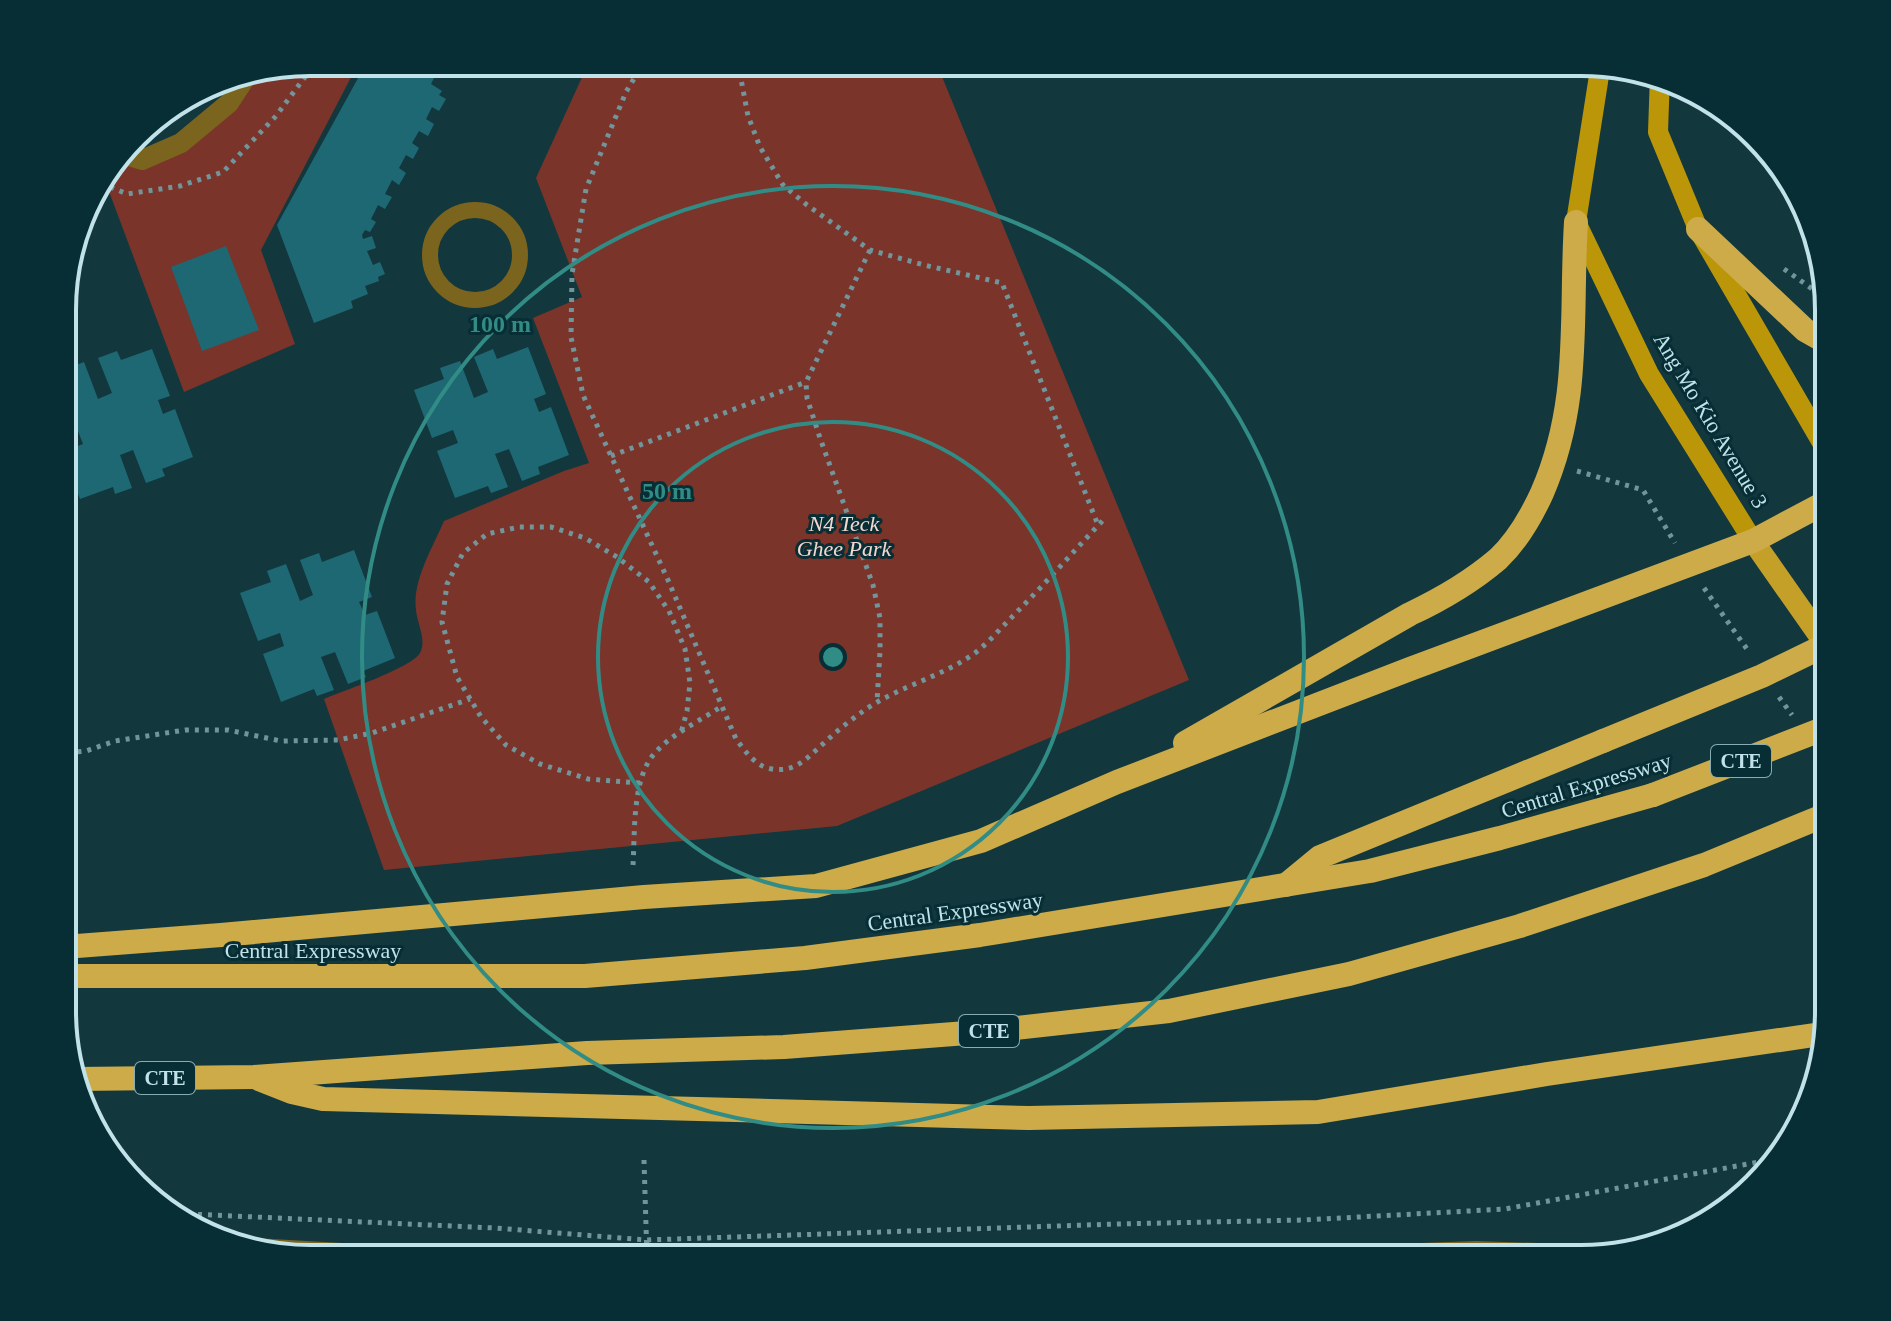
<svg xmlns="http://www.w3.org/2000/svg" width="1891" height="1321" viewBox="0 0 1891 1321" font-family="Georgia,serif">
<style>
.green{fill:#7b342a}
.building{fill:#1e6874}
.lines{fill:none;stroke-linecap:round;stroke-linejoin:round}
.path{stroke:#71959b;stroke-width:5;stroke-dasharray:4 6;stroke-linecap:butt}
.service{stroke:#7b641d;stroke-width:16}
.minor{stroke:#7b641d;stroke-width:20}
.primary{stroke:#bb9609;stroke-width:20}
.trunk{stroke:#c4a029;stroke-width:22}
.motorway{stroke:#cdab49;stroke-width:24}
.motorway-bridge{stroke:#cdab49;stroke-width:24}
.ring{fill:none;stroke:#328c86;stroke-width:4}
.labels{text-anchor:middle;stroke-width:6;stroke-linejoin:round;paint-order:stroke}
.shield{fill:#062e34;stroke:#88acb2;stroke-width:2}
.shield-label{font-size:20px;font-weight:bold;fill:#c0e2e8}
.street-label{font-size:22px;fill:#c0e2e8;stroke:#062e34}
.park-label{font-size:22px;font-style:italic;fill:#f5d7d1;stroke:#062e34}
.rim{fill:none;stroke:#c0e2e8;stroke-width:4}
.centre{fill:#328c86;stroke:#062e34;stroke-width:4}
.ring-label{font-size:24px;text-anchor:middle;font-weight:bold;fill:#328c86;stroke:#062e34;stroke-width:6;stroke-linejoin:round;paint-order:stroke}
</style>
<rect width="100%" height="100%" fill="#12383e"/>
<g class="green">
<polygon points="310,62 359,62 261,250 295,344 184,392 104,178 121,157 187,138 273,69"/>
<path d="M589 62H936L1189 680 837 826 384 870 324 699C343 691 411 668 420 653 427 640 417 623 416 610 412 581 433 547 444 521L564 471 589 463 533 318 582 297 536 178Z"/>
</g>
<g class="building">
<polygon points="367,62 469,62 462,74 454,69 451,74 439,68 431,84 442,91 439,95 446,99 439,111 432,107 426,119 434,124 428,136 419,131 412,143 419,148 413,159 406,155 399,168 406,173 399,185 392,180 385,194 392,197 385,209 378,205 371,219 376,222 370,232 365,230 362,235 363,239 372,236 376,248 367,251 373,265 380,262 385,274 378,277 379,281 365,286 368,294 351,301 353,308 314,323 277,225"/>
<polygon points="226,246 259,330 202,351 171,267"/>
<polygon points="528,347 546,394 534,399 539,412 551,407 569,455 538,467 540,474 522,481 509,449 495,454 508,487 491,493 488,486 455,498 437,451 458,443 453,430 432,438 414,390 444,379 440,368 460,361 474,398 488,392 474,357 493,349 497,359"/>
<polygon points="152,349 170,396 158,400 163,414 175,409 193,457 162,469 165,476 146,483 133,450 120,455 132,488 115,494 113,487 80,499 64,458 64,451 83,444 78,431 64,436 64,382 69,380 65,369 84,362 98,399 112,393 98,358 117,351 121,360"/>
<polygon points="354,550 372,597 359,602 365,615 377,611 395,658 363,671 366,677 348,684 335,652 321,657 334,690 317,696 314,689 281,702 263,654 284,646 280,633 258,641 240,593 271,582 267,571 286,564 300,601 313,595 300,560 319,553 322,562"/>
</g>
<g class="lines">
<g class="path">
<path d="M644 62 626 92 586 189 572 274 571 337 583 395 668 580 736 739C745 751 756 767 772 769 796 773 809 756 824 743 836 732 849 721 862 712 896 687 940 678 975 653 988 643 999 630 1010 619 1043 586 1074 551 1106 517"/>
<polyline points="742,62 741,79 748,116 760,147 783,185 807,205 870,250 924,265 1002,283 1098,525"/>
<polyline points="101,183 127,194 180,186 223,172 276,116 316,62"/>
<polyline points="870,250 806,382 807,398 820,438 873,585 880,618 880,651 877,702"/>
<polyline points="1784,269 1828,300"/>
<polyline points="611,456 806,382"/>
<polyline points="1577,471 1643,490 1675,543"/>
<polyline points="1704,588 1749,652"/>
<polyline points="1779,697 1792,715"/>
<polyline points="64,739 68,747 75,752 86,751 115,741 185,730 228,730 281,741 338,740 372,733 470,699"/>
<polyline points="1820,756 1828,768"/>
<polyline points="640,783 588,779 540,764 506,745 481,717 457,677 442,622 447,584 463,553 487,534 519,527 551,527 585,538 617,557 649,582 669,611 685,649 690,683 687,711 681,733"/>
<path d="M633 865C635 833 632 779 654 754 671 734 700 721 722 706"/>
<polyline points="644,1160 647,1259"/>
<polyline points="168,1213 495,1228 646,1240 1116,1224 1304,1220 1505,1209 1780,1158"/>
</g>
<circle class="service" cx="475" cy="255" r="45"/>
<g class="minor">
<polyline points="123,154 142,160 181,143 229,103 248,74"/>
<polyline points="237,1247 448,1259"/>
<polyline points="1258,1259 1476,1251 1597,1255"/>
</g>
<g class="primary">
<polyline points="1601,63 1576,222 1649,374 1753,541"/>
<polyline points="1660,75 1658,132 1698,229 1828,453"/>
</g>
<polyline class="trunk" points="1753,541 1828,648"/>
<g class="motorway">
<polyline points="1698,229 1805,330 1828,343"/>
<path d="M1185 743 1410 614C1442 599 1471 582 1498 559 1517 541 1531 517 1542 493 1582 401 1570 318 1576 222"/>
<polyline points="1286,885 1320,857 1603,741"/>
<polyline points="64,947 221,935 644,897 816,886 981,841 1117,782 1410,669 1753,541 1828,501"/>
<polyline points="64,976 585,976 805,958 980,935 1370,871 1500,838 1653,795"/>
<polyline points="76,1079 254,1077 587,1053 784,1047 980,1032 1169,1011 1349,974 1520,926 1704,865 1828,814"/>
<polyline points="259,1079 292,1092 323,1099 1029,1118 1318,1112 1547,1074 1821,1034 1827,1035"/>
</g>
<g class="motorway-bridge">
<polyline points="1603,741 1762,676 1828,644"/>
<polyline points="1653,795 1828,727"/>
</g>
</g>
<g class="ring">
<circle cx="833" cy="657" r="235"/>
<circle cx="833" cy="657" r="471"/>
</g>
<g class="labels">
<g class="shield">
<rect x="1711" y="745" width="60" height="32" rx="6"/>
<rect x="959" y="1015" width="60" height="32" rx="6"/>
<rect x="135" y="1062" width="60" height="32" rx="6"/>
</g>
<g class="shield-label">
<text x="1741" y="768">CTE</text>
<text x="989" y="1038">CTE</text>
<text x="165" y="1085">CTE</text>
</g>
<g class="street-label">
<text transform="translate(1711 420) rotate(59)" y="8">Ang Mo Kio Avenue 3</text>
<text transform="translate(1586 785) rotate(-17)" y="8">Central Expressway</text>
<text transform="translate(955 911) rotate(-8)" y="8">Central Expressway</text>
<text x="313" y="958">Central Expressway</text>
</g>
<g class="park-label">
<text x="844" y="531">N4 Teck<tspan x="844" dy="25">Ghee Park</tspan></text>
</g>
</g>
<path d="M0 0H1891V1321H0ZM310 76H1581A234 234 0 0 1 1815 310V1011A234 234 0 0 1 1581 1245H310A234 234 0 0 1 76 1011V310A234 234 0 0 1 310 76Z" fill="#062e34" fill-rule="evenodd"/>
<path class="rim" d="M310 76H1581A234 234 0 0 1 1815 310V1011A234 234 0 0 1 1581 1245H310A234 234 0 0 1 76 1011V310A234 234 0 0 1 310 76Z"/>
<circle cx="833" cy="657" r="12" class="centre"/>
<g class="ring-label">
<text x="500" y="332">100 m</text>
<text x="667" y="499">50 m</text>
</g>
</svg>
